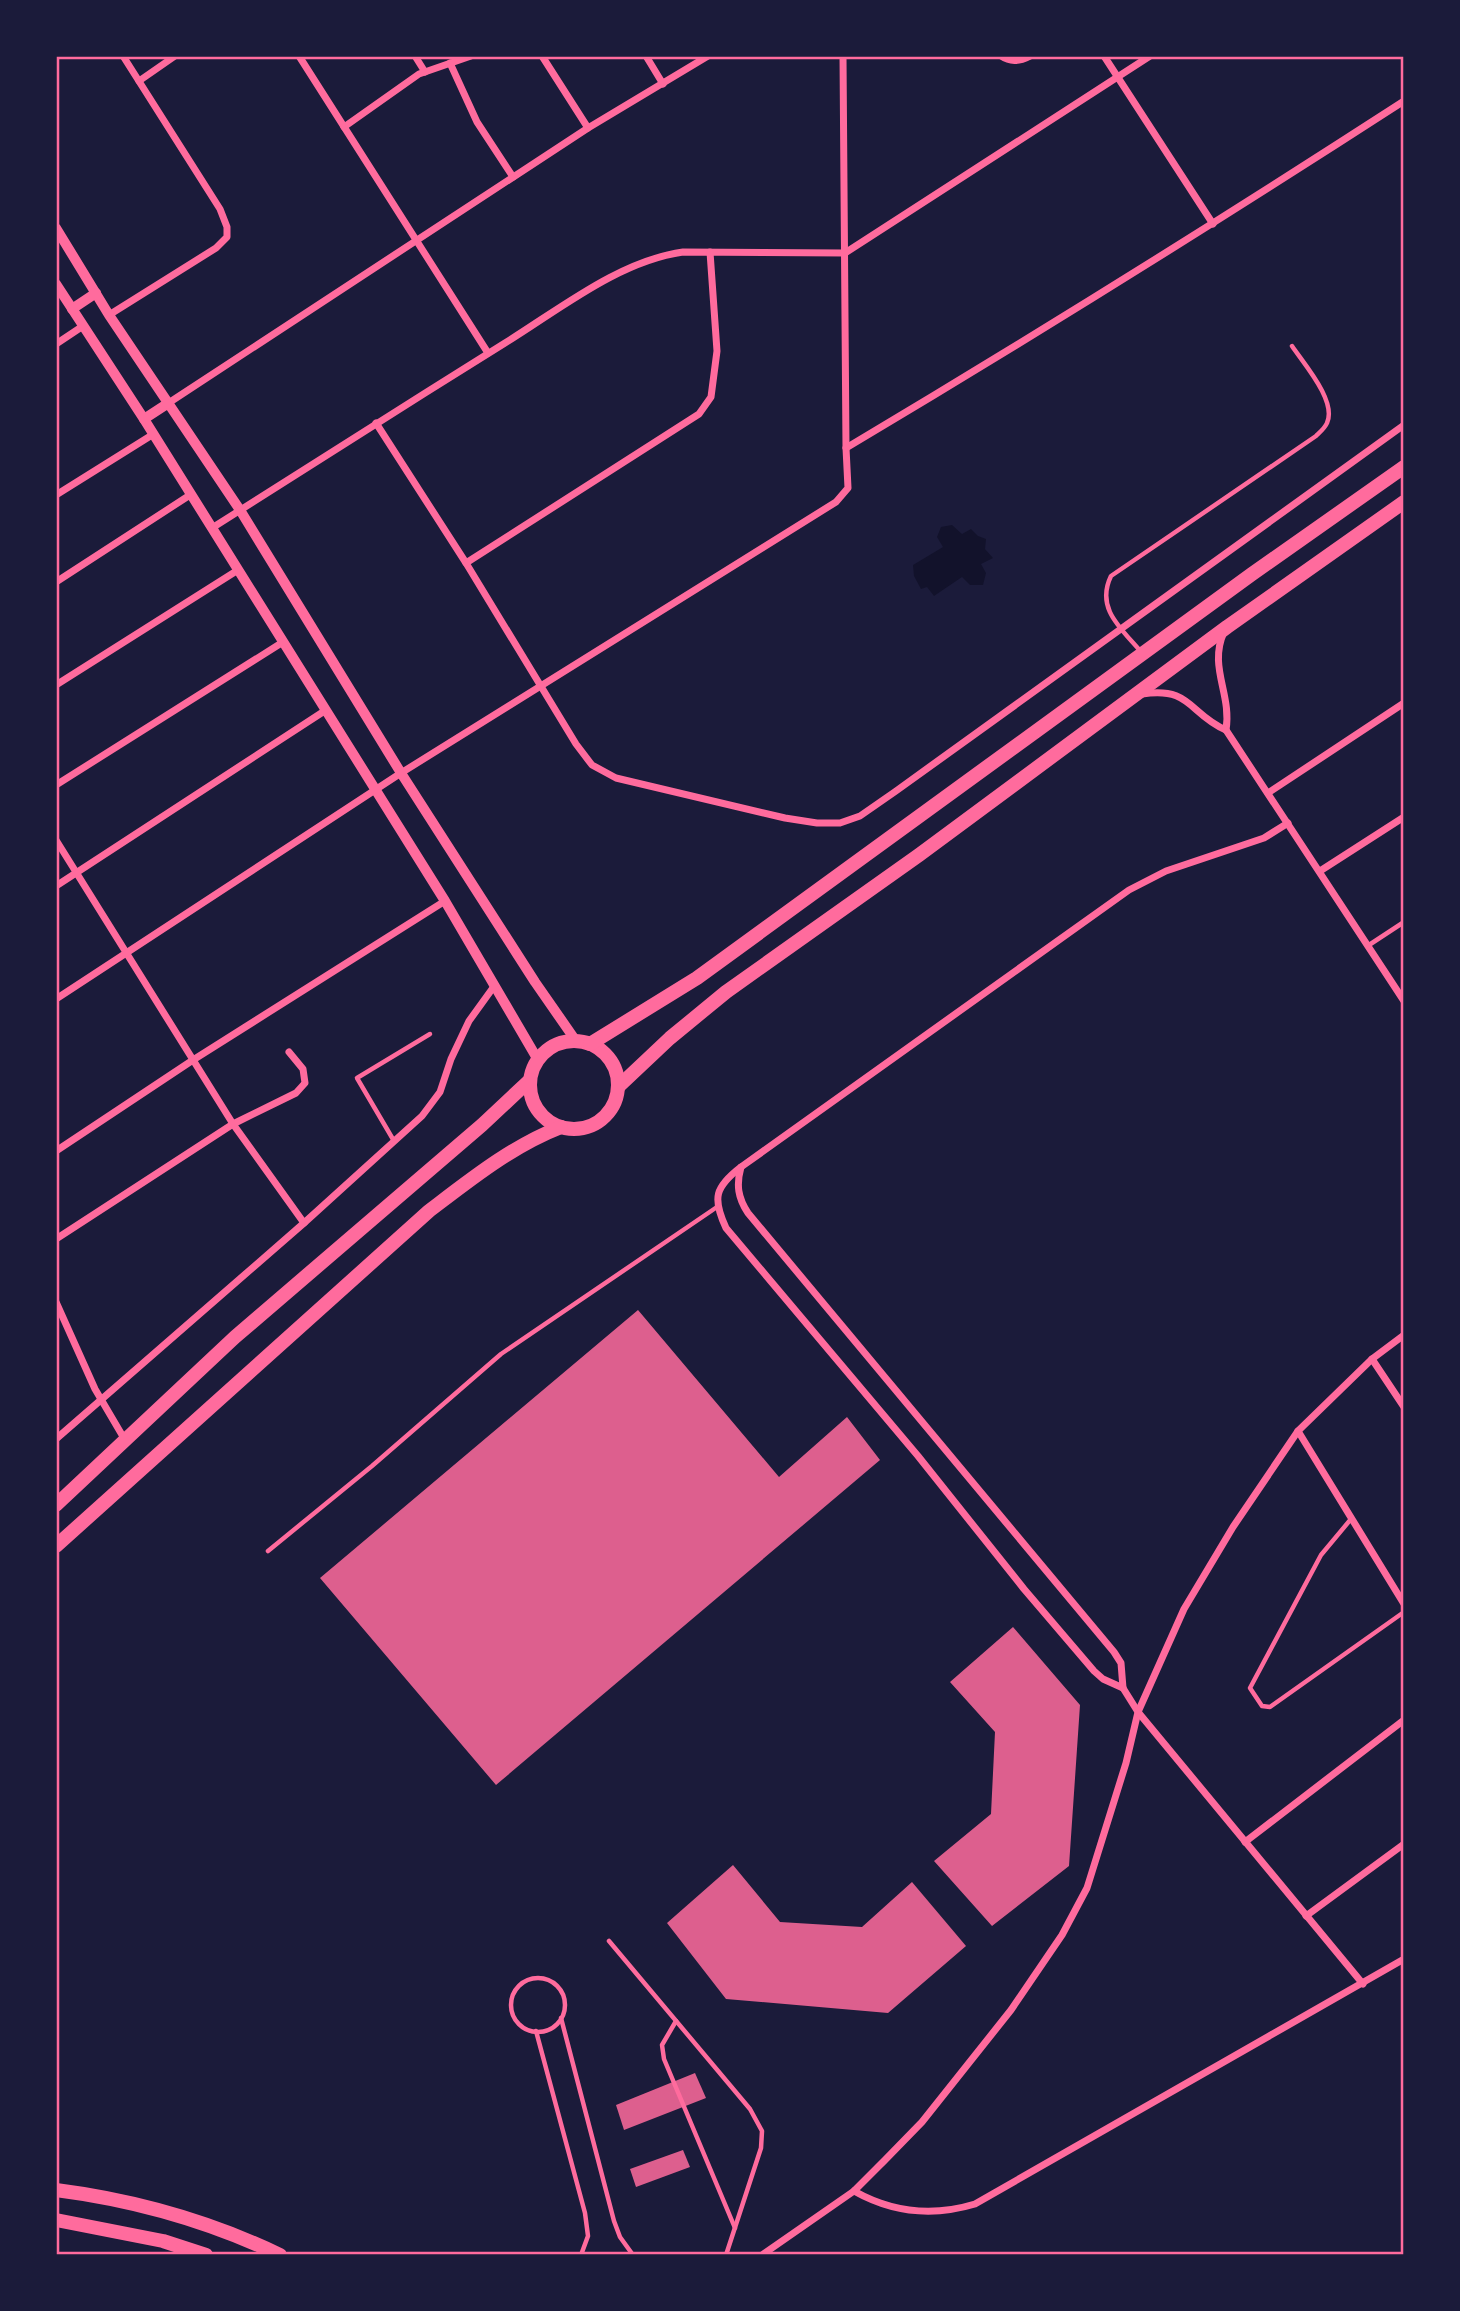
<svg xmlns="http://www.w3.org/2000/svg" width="1460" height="2311" viewBox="0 0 1460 2311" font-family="Figtree,sans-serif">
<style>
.water{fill:#12122b}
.building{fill:#dd5f8e}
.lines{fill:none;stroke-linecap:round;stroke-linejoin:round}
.service{stroke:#ff6b9d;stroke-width:4.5}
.minor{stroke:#ff6b9d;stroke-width:7}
.tertiary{stroke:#ff6b9d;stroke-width:10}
.primary{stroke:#ff6b9d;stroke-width:14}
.neatline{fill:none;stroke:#ff6b9d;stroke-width:2.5}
</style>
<rect width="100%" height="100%" fill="#1b1b3a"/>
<polygon class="water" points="952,525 962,534 971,529 978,536 986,539 985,549 993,558 981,564 986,573 983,585 970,585 962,577 934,596 927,587 921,589 914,576 913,565 943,547 937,537 941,527"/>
<g class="building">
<polygon points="638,1310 779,1477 847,1417 880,1460 496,1785 320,1578"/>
<polygon points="1013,1627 1080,1705 1069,1866 992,1926 934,1861 991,1814 995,1732 950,1682"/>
<polygon points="733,1865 780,1922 862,1927 912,1882 966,1946 888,2013 726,1999 667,1923"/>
<polygon points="695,2073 706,2098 624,2130 616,2105"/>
<polygon points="683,2150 690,2167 636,2187 630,2169"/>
</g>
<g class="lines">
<g class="service">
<path d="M1142 653C1122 629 1095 609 1111 576L1316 436C1319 433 1325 428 1327 423 1337 401 1304 364 1292 346"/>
<polyline points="1369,945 1404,922"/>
<polyline points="394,1141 357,1078 430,1034"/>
<polyline points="1351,1519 1321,1555 1250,1688 1262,1706 1270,1707 1404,1612"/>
<polyline points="268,1551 372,1466 501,1354 717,1207"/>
<polyline points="609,1941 750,2109 762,2131 761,2148 726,2255"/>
<circle cx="538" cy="2005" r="27"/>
<polyline points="561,2018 614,2221 620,2237 633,2255"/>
<polyline points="676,2021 662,2045 664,2059 735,2228"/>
<polyline points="536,2031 585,2213 588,2236 581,2255"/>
</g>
<g class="minor">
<polyline points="299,56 488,353"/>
<polyline points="415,56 425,72"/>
<polyline points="542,56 588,128"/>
<polyline points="646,56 663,84"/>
<path d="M1001 56C1011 63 1020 61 1030 56"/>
<polyline points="1104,56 1213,224"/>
<polyline points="450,63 477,122 513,177"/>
<polyline points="139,81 175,56"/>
<polyline points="344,127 419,74 471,56"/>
<polyline points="109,315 216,248 227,237 227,227 220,209 123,56"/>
<polyline points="56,344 83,326"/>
<polyline points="167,404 588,128 708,56"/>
<polyline points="376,423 466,563 576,744 592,765 616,778 785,818 817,823 840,823 860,816 896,791 1404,425"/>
<path d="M846 448C1034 336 1220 220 1404 101"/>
<polyline points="56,495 152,435"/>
<path d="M212 528C310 466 407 404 505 343 560 309 619 261 683 252L845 253 1150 56"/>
<polyline points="466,563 699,414 711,397 717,351 710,252"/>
<polyline points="56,582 190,495"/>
<path d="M1224 632C1208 667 1232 694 1226 730"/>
<polyline points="56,685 238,570"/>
<path d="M1142 694C1191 686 1189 714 1226 730L1404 1001"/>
<polyline points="56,785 283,642"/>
<polyline points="1268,793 1404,703"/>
<polyline points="56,840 233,1124 304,1223"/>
<polyline points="1320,871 1404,817"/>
<polyline points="56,886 326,710"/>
<polyline points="56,999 401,773 836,502 848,488 846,448 843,56"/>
<polyline points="56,1151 193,1060 445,901"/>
<path d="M741 1167C736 1185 738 1198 748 1213L1114 1652 1121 1663 1123 1688 1138 1712 1126 1763 1087 1888 1062 1935 1011 2010 922 2122 885 2160 854 2191 762 2255"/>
<polyline points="56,1239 233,1124 296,1093 305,1083 303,1069 289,1052"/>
<polyline points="56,1302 95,1389 125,1440"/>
<polyline points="1372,1359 1404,1407"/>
<polyline points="1298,1431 1404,1604"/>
<polyline points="56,1439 304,1223 422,1116 440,1092 451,1059 469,1021 495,985"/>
<path d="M1123 1688 1103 1679 1094 1671 1024 1589 918 1456 726 1228C712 1198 715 1187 741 1167L1129 890 1166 871 1264 838 1288 823"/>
<polyline points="1245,1842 1404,1720"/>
<polyline points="1306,1916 1404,1844"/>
<polyline points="1363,1984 1138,1712 1184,1609 1233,1527 1298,1431 1372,1359 1404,1335"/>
<path d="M854 2191C893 2213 932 2217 975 2204L1404 1959"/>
</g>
<g class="tertiary">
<polyline points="56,228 109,315 240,510 401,773 535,982 576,1041"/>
<polyline points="56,284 144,419 445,901 538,1060"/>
<polyline points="72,309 96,293"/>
<polyline points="144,419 167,404"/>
</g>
<g class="primary">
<circle cx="574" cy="1085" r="44"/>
<polyline points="590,1044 697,978 1252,574 1404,467"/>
<polyline points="618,1087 670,1038 726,992 919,855 1227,627 1404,502"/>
<polyline points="56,1505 235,1337 482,1125 530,1080"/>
<path d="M56 1546 429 1211C471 1179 512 1146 561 1127"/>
<path d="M56 2190C134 2200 209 2221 280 2255"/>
<polyline points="56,2220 163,2241 206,2255"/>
</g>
</g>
<rect width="1460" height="2311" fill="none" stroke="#1b1b3a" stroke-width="116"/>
<rect x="58" y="58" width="1344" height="2195" class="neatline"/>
</svg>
